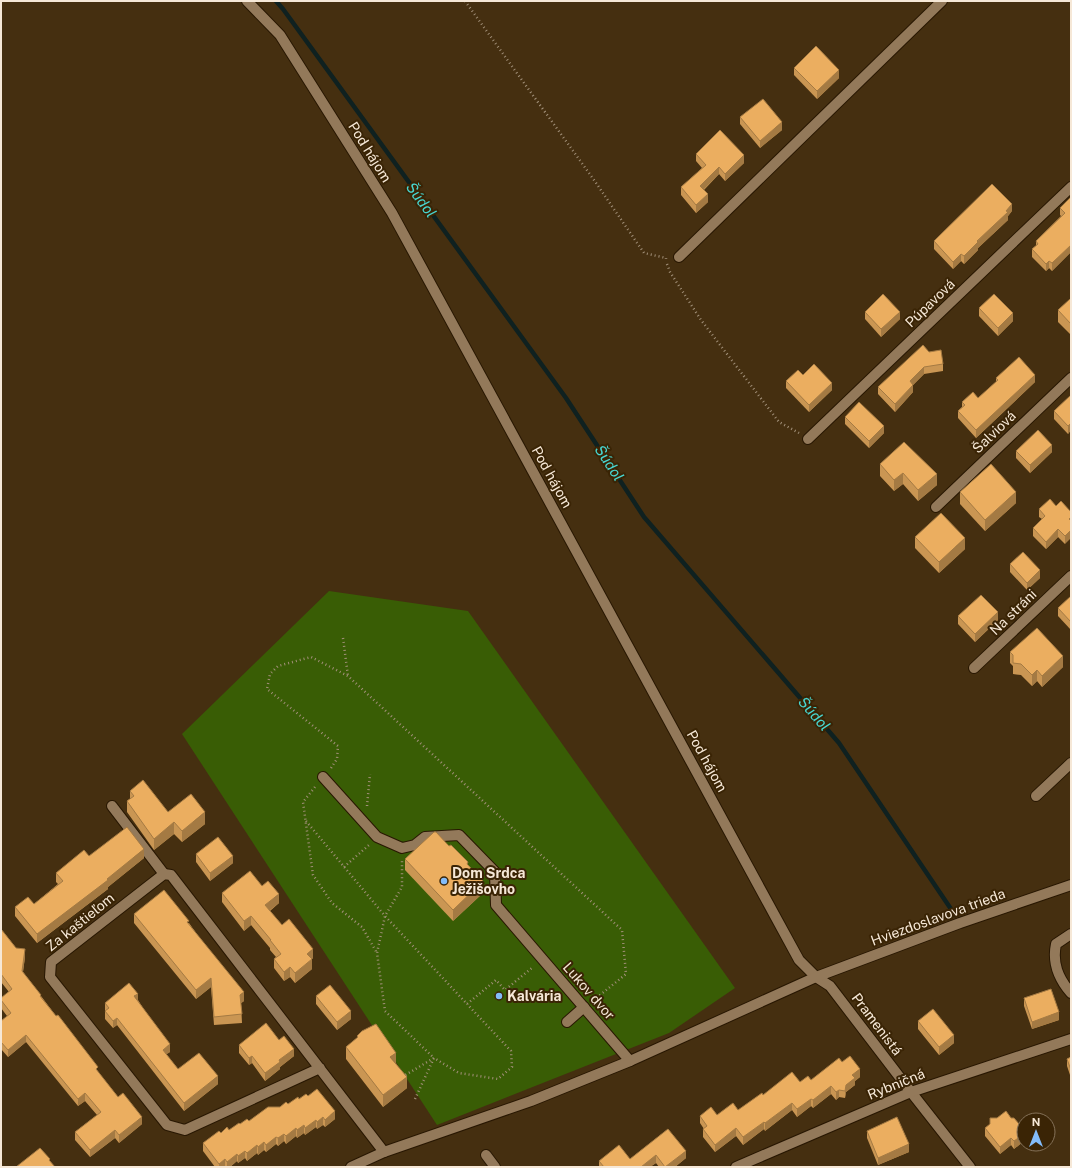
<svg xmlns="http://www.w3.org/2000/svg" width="1072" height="1168" viewBox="0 0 1072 1168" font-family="'Public Sans',sans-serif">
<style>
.green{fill:#395d05}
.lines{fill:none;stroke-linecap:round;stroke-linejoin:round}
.stream{stroke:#0f2120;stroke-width:4.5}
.minor-casing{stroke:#281702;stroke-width:12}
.path{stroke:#a29079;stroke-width:2.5;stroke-dasharray:1 3;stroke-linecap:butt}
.minor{stroke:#93795a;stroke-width:10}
.wall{fill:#ca9653}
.shaded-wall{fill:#a47a43}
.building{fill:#ebae60;stroke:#a47a43}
.poi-dot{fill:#83bcfa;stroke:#3a2405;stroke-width:1.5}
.labels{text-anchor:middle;stroke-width:4;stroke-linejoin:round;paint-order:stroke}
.street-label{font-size:14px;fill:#f6e8d7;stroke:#3a2405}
.poi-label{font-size:14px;font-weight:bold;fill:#f6e8d7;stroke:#3a2405;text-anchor:start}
.water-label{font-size:15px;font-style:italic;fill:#48d6d1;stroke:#3a2405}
</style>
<rect width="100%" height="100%" fill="#452f10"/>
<polygon class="green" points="329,591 468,611 735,988 669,1033 437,1125 182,734"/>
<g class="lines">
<polyline class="stream" points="276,1 283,9 566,398 644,517 839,743 955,915"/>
<defs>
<g id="minor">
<polyline points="247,1 280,35 392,213 799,960 816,977 830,986 911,1092 970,1167"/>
<polyline points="679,257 942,1"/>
<polyline points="808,439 1071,187"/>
<polyline points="936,507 1071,378"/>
<polyline points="974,668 1071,576"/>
<polyline points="323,777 377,837 402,848 415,845 425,837 459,835 495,872 496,905 630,1061"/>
<polyline points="1036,796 1071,763"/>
<polyline points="112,806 164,874"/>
<path d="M1071 934 1056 944C1052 963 1058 978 1071 993"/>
<polyline points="567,1022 584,1007"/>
<polyline points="320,1068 185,1130 167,1125 50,977 51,962 164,874 171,875 384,1152"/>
<polyline points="486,1155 495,1167"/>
<polyline points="351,1167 384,1152 531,1101 630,1061 816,977 960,923 1071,885"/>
<polyline points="736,1167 911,1092 1071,1039"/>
</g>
</defs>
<use href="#minor" class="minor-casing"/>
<g class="path">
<polyline points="465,1 594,180 644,253 666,258 666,259"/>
<polyline points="667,264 670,272 701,320 779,422 799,433"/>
<polyline points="343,638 348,676"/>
<polyline points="331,768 337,759 338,746 267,689 270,674 278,666 311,657 348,676 622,930 626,974 594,1000"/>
<polyline points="315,787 303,802 313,875 332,903 362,927 377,953"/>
<polyline points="367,806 370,774"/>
<polyline points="306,821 385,916 467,1004 496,980 505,990 533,967"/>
<polyline points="344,867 369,845"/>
<polyline points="402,1077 434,1058 385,1011 377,953 385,916 402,887 402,861"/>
<polyline points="415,1099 434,1058 459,1073 498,1079 512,1067 511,1051 467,1004"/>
</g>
<use href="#minor" class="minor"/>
</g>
<g class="wall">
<polygon points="794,68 839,78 817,99 794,75"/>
<polygon points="740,117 782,130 760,148 740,124"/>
<polygon points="696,154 744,163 725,181 719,174 704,190 708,202 696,213 681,195 681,187 702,168 696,161"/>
<polygon points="1071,198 1071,252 1052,271 1049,268 1046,271 1032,257 1032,249 1036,246 1036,241 1061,216 1060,215 1060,208"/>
<polygon points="1012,211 1008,216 1008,220 978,248 978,250 964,264 961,261 953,269 934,249 934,241"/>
<polygon points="1071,300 1071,335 1058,322 1058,310"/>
<polygon points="979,308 1013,321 998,336 979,316"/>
<polygon points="865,312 900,319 881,337 865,319"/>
<polygon points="929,352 943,364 943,371 924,374 913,385 913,392 895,412 878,394 878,387"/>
<polygon points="803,375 832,390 809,412 786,388 786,381"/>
<polygon points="996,378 1035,382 976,438 958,418 958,411 962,407 962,402 978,398 996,382"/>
<polygon points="1071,395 1071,430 1068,434 1054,419 1054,411"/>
<polygon points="845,417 884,433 869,448 845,424"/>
<polygon points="1016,451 1052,452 1030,473 1016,458"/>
<polygon points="880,464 937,485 918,501 903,484 894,491 880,476"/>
<polygon points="960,492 1016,503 985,531 960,504"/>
<polygon points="1056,506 1071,512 1065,544 1058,537 1046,549 1033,536 1033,528 1042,519 1039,517 1039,509"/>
<polygon points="915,537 965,549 939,573 915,548"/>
<polygon points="1010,564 1040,578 1027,590 1010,572"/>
<polygon points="1071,596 1071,630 1058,616 1058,608"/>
<polygon points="958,616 998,620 975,642 958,624"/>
<polygon points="1010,652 1063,667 1042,687 1037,681 1032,686 1021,675 1013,674 1013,666 1010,663"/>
<polygon points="130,791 168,812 205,824 182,842 174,834 154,850 127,812 127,801 130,799"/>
<polygon points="196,854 233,863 210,881 196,862"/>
<polygon points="89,856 144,858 108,887 108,889 37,943 15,916 15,907 34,904 58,884 56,882 56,873"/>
<polygon points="405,859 468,866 483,893 453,921 405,870"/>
<polygon points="262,886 279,903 270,911 282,925 313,958 312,959 312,969 295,983 290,977 284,981 274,968 274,959 276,957 270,950 270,948 251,925 244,931 222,902 222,893"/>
<polygon points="134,914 189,923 244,1001 241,1003 242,1023 214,1025 211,987 196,999 134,923"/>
<polygon points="1,929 16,948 25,957 23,972 98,1072 118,1097 142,1124 119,1143 115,1138 90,1157 75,1140 75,1132 97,1115 85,1101 78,1106 26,1042 8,1057 1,1049 1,1021 7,1016 1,1008 1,998 9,992 1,982"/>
<polygon points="316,996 351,1019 337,1030 316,1004"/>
<polygon points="1024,998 1059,1020 1032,1029 1024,1006"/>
<polygon points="138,1000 170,1052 166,1054 178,1069 218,1084 184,1111 117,1025 113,1028 105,1019 105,1003"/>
<polygon points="918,1021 954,1043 939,1055 918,1029"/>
<polygon points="357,1036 396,1063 407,1088 383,1107 346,1059 346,1047 357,1038"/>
<polygon points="279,1040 294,1056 280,1067 280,1069 265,1081 252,1063 249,1065 239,1053 239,1045"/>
<polygon points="1071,1057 1071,1078 1067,1066 1067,1059"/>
<polygon points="842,1062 860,1077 855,1081 855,1085 846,1092 845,1098 839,1097 836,1100 831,1094 813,1108 811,1106 797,1117 792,1110 765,1131 764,1129 743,1145 736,1136 715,1152 703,1137 703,1129 704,1129 700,1123 700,1116 717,1115 738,1110 763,1095 800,1082 811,1080"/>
<polygon points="308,1096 335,1119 325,1127 323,1125 317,1129 316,1127 305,1135 304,1133 297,1138 296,1136 286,1144 284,1141 278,1146 276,1144 266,1152 264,1150 258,1155 257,1153 247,1161 245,1158 238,1163 237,1161 230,1167 215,1167 203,1151 203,1143 221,1133 229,1130 240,1124 249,1121 280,1107 288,1104 299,1099"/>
<polygon points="985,1128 1019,1128 1024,1141 1014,1149 1011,1145 1000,1154 985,1136"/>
<polygon points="668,1129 686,1158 675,1167 659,1167 656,1163 650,1167 599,1167 599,1161 630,1159"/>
<polygon points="867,1131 909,1152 878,1165 867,1138"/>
</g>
<g class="shaded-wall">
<polygon points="839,70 839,78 817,99 817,91"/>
<polygon points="782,122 782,130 760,148 760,141"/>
<polygon points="744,155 744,163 725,181 725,174"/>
<polygon points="719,167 719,174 700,193 700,186"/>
<polygon points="708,194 708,202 696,213 696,205"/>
<polygon points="1012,204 1012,211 1008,216 1008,220 978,248 978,250 964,264 964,256"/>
<polygon points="1071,245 1071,252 1052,271 1052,263"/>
<polygon points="961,254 961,261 953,269 953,262"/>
<polygon points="1049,261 1049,268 1046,271 1046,264"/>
<polygon points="900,312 900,319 881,337 881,329"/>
<polygon points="1013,313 1013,321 998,336 998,328"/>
<polygon points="924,367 924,374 910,388 910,381"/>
<polygon points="1035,375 1035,382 976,438 976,430"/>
<polygon points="832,383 832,390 809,412 809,405"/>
<polygon points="913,385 913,392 895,412 895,404"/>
<polygon points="1071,423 1071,430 1068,434 1068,426"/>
<polygon points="884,426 884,433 869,448 869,441"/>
<polygon points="1052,445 1052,452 1030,473 1030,465"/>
<polygon points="903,473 903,484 894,491 894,480"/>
<polygon points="937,474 937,485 918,501 918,490"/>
<polygon points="1016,492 1016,503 985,531 985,520"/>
<polygon points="1058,529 1058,537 1046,549 1046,542"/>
<polygon points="1071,530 1071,538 1065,544 1065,536"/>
<polygon points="965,538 965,549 939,573 939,562"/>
<polygon points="1040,570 1040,578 1027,590 1027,583"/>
<polygon points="998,612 998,620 975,642 975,634"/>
<polygon points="1063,656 1063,667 1042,687 1042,676"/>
<polygon points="1037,670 1037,681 1032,686 1032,675"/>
<polygon points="205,812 205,824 182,842 182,831"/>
<polygon points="174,822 174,834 154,850 154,839"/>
<polygon points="144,849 144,858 108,887 108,889 37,943 37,934"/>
<polygon points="233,856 233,863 210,881 210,873"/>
<polygon points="483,881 483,893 453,921 453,910"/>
<polygon points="279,894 279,903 265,914 265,905"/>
<polygon points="251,916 251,925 244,931 244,921"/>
<polygon points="25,949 25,957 22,978 22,971"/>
<polygon points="313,949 313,958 307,963 307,954"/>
<polygon points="312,959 312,969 295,983 295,973"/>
<polygon points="290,967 290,977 284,981 284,972"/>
<polygon points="211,978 211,987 196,999 196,990"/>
<polygon points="244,992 244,1001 240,1004 240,995"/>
<polygon points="138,994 138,1001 134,996"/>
<polygon points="351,1011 351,1019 337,1030 337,1022"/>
<polygon points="1059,1012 1059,1020 1032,1029 1032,1022"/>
<polygon points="117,1018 117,1025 113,1028 113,1021"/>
<polygon points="26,1035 26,1042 8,1057 8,1050"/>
<polygon points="954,1035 954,1043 939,1055 939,1047"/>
<polygon points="170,1044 170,1052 163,1057 163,1050"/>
<polygon points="294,1049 294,1056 280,1067 280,1069 265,1081 265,1073 279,1060"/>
<polygon points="396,1053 396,1064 390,1057"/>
<polygon points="252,1056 252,1063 249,1065 249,1058"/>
<polygon points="860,1069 860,1077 855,1081 855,1085 846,1092 845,1098 845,1091 846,1085 852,1075"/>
<polygon points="218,1076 218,1084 184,1111 184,1103"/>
<polygon points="407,1077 407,1088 383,1107 383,1095"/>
<polygon points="831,1086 831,1094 813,1108 813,1100"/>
<polygon points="839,1090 839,1097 836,1100 836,1092"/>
<polygon points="85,1093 85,1101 78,1106 78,1099"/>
<polygon points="811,1099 811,1106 797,1117 797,1109"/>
<polygon points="792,1103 792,1110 765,1131 765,1123"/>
<polygon points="335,1111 335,1119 325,1127 325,1120"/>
<polygon points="142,1117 142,1124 119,1143 119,1135"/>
<polygon points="323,1117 323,1125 317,1129 317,1122"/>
<polygon points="316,1120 316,1127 305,1135 305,1128"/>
<polygon points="764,1122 764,1129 743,1145 743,1137"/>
<polygon points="304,1125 304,1133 297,1138 297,1130"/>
<polygon points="296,1128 296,1136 286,1144 286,1136"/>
<polygon points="736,1128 736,1136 715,1152 715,1145"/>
<polygon points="115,1130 115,1138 90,1157 90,1150"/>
<polygon points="284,1134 284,1141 278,1146 278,1138"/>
<polygon points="1024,1134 1024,1141 1014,1149 1014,1141"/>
<polygon points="276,1137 276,1144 266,1152 266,1145"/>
<polygon points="1011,1138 1011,1145 1000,1154 1000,1147"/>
<polygon points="264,1142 264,1150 258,1155 258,1147"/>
<polygon points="909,1144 909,1152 878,1165 878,1158"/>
<polygon points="257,1145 257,1153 247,1161 247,1153"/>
<polygon points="245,1151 245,1158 238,1163 238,1156"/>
<polygon points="686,1151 686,1158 675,1167 665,1167"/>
<polygon points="237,1154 237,1161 230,1167 227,1167 227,1162"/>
<polygon points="656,1155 656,1163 650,1167 641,1167"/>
<polygon points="225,1159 225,1167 219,1167 219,1164"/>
</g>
<g class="building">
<polygon points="816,46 839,70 817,91 794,68"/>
<polygon points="763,99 782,122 760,141 740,117"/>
<polygon points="720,130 744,155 725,174 719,167 700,186 708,194 696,205 681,187 706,165 696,154"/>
<polygon points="992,184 1012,204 1006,211 1008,212 977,241 978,242 964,256 961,254 953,262 934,241"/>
<polygon points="1070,198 1071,198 1071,245 1052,263 1049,261 1046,264 1032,249 1038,244 1036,241 1065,213 1060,208"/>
<polygon points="883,294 900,312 881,329 865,312"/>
<polygon points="994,294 1013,313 998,328 979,308"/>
<polygon points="1070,299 1071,300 1071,324 1058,310"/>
<polygon points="923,345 929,352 941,350 943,364 924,367 910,381 913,385 895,404 878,387"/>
<polygon points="1019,357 1035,375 976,430 958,411 965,405 962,402 973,392 978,398 998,380 996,378"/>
<polygon points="814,364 832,383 809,405 786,381 798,370 803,375"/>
<polygon points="1071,395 1071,423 1068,426 1054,411"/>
<polygon points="859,402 884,426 869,441 845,417"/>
<polygon points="1038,430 1052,445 1030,465 1016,451"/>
<polygon points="904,442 937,474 918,490 903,473 894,480 880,464"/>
<polygon points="991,464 1016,492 985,520 960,492"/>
<polygon points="1050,499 1056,506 1061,501 1071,512 1071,517 1069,519 1071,521 1071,530 1065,536 1058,529 1046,542 1033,528 1045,516 1039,509"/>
<polygon points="941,513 965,538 939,562 915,537"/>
<polygon points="1023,552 1040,570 1027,583 1010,564"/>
<polygon points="981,595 998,612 975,634 958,616"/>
<polygon points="1071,596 1071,622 1058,608"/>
<polygon points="1037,628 1063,656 1042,676 1037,670 1032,675 1021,664 1013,663 1013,655 1010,652"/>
<polygon points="143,780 168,812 191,794 205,812 182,831 174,822 154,839 127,801 134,796 130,791"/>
<polygon points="127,827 144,849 107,879 108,880 37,934 15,907 28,897 34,904 63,881 56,873 84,850 89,856"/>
<polygon points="434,832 436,832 449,846 451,845 468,862 467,864 483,881 453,910 405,859"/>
<polygon points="218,837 233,856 210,873 196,854"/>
<polygon points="250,871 262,886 268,881 279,894 265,905 282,925 289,919 313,949 307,954 312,959 295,973 290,967 284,972 274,959 281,954 270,940 271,940 251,916 244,921 222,893"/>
<polygon points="164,890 189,921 187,922 244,992 240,995 242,1014 214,1017 211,978 196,990 134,914"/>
<polygon points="1,929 16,948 25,949 22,971 41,995 40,996 56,1016 58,1015 98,1067 96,1069 118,1097 123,1093 142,1117 119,1135 115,1130 90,1150 75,1132 101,1112 85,1093 78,1099 26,1035 8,1050 1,1042 1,1021 11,1013 1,1000 1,998 12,989 1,974"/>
<polygon points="129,983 138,994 134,996 170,1044 163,1050 178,1069 199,1053 218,1076 184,1103 117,1018 113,1021 105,1011 109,1008 105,1003"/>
<polygon points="330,985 351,1011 337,1022 316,996"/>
<polygon points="1051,989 1059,1012 1032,1022 1024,998"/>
<polygon points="933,1009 954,1035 939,1047 918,1021"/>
<polygon points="266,1023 279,1040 284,1036 294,1049 279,1060 280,1062 265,1073 252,1056 249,1058 239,1045"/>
<polygon points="376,1024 396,1053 390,1057 407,1077 383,1095 346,1047 358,1037 357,1036 362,1031"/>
<polygon points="850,1056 860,1069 852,1075 855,1078 846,1085 845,1091 839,1090 836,1092 831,1086 813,1100 811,1099 797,1109 792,1103 765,1123 764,1122 743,1137 736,1128 715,1145 703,1129 707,1126 700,1116 711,1107 717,1115 733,1103 738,1110 762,1093 763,1095 792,1072 800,1082 808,1076 811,1080 839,1058 842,1062"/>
<polygon points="1071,1057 1071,1070 1067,1059"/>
<polygon points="317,1089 335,1111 325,1120 323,1117 317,1122 316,1120 305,1128 304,1125 297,1130 296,1128 286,1136 284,1134 278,1138 276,1137 266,1145 264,1142 258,1147 257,1145 247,1153 245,1151 238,1156 237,1154 227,1162 225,1159 219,1164 203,1143 219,1131 221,1133 227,1127 229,1130 239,1123 240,1124 247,1119 249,1121 268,1107 280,1107 286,1102 288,1104 298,1097 299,1099 306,1094 308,1096"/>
<polygon points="1006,1111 1011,1118 1014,1118 1019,1124 1019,1128 1024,1134 1014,1141 1011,1138 1000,1147 985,1128 990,1124 990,1118 997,1118"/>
<polygon points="897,1117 909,1144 878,1158 867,1131"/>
<polygon points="668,1129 686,1151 665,1167 656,1155 641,1167 604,1167 599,1161 619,1145 630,1159"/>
<polygon points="40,1148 50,1159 49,1160 55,1167 16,1167"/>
</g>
<g class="poi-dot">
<circle cx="444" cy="881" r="4"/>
<circle cx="499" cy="996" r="4"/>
</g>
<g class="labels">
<g class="street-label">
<text transform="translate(370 152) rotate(58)" y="5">Pod hájom</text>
<text transform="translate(930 303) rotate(-44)" y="5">Púpavová</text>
<text transform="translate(994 432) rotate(-44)" y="5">Šalviová</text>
<text transform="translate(552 477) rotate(61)" y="5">Pod hájom</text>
<text transform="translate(1013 612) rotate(-44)" y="5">Na stráni</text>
<text transform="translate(707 761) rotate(61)" y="5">Pod hájom</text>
<text transform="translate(938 917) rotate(-20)" y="5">Hviezdoslavova trieda</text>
<text transform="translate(80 922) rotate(-39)" y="5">Za kaštieľom</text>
<text transform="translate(589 991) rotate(49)" y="5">Lukov dvor</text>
<text transform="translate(877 1024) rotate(53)" y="5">Pramenistá</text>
<text transform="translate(896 1084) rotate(-22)" y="5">Rybničná</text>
</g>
<g class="poi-label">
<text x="452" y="878">Dom Srdca<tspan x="452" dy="16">Ježišovho</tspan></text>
<text x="507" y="1001">Kalvária</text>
</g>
<g class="water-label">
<text transform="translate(421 200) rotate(54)" y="5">Šúdol</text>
<text transform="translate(609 463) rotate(57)" y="5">Šúdol</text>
<text transform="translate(814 714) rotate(49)" y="5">Šúdol</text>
</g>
</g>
<rect width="1072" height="1168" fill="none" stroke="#f6e8d7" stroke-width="4"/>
<g transform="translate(1036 1132)"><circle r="19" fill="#3a2405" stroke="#857259"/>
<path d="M0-3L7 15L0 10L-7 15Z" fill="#83bcfa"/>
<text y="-6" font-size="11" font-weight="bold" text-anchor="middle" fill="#f6e8d7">N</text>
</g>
</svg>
